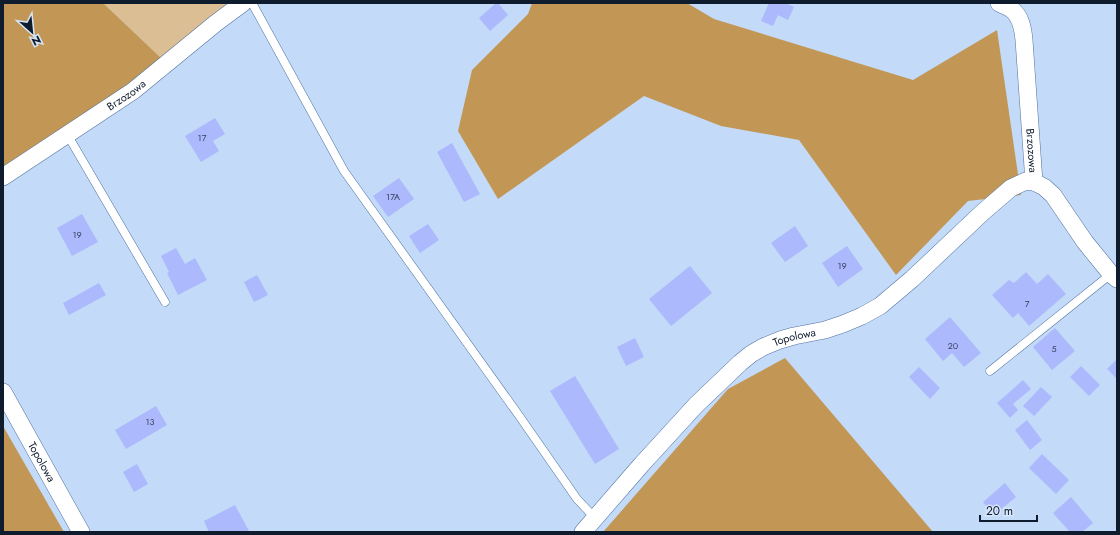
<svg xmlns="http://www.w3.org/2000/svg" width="1120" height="535" viewBox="0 0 1120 535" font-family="Jost,sans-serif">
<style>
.green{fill:#dcbe94}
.forest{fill:#c29756}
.building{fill:#acb9fd}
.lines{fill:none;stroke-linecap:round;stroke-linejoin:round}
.service-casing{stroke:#5173a1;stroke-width:9}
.minor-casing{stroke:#5173a1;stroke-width:18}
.service{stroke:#fff;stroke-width:8}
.minor{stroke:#fff;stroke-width:17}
.labels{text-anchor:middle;stroke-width:4;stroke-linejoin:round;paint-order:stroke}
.number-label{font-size:9px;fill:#364362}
.street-label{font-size:11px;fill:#0e1c2e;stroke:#d7e6fb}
</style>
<rect width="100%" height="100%" fill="#c3daf8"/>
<polygon class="green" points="103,3 231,3 161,58"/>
<g class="forest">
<polygon points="3,3 103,3 161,58 136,80 3,169"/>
<polygon points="532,3 687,3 714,19 913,80 997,30 1021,195 968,201 896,275 799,140 721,126 644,96 498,199 458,131 472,70 528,14"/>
<polygon points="785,358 933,532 603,532 728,389"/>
<polygon points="3,426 64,532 3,532"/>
</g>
<g class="building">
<polygon points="496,3 498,3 508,15 490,31 479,18"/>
<polygon points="769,3 785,3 794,7 788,20 778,15 773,26 761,21"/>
<polygon points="215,118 225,134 213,141 219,151 201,162 185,136"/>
<polygon points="452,143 480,194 464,202 437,152"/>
<polygon points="399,178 414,199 388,217 373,196"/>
<polygon points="82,214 98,242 72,256 57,228"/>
<polygon points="428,224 439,240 420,253 409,236"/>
<polygon points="795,226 808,246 785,262 771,243"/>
<polygon points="847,246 863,269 838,287 822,263"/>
<polygon points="176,248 185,264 195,258 207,280 178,295 167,273 169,272 161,256"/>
<polygon points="690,266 712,293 671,326 649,299"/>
<polygon points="1026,272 1037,284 1048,274 1066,294 1029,326 1018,313 1013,318 992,295 1009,280 1014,283"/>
<polygon points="257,275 268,295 254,302 244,282"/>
<polygon points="99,283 106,295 69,315 63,303"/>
<polygon points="950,317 981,353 964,367 952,353 943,361 925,339"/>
<polygon points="1055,328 1075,351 1052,370 1033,347"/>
<polygon points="635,338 644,357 626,366 617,347"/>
<polygon points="1117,359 1117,379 1107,369"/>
<polygon points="1081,366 1100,385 1089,396 1070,377"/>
<polygon points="919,367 940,388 930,399 909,377"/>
<polygon points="575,376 619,449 595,464 550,391"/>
<polygon points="1023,380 1031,389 1013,404 1018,410 1010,418 997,403"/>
<polygon points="1041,387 1052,397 1034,416 1023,406"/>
<polygon points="156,406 167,425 126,449 115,430"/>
<polygon points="1027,420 1042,440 1030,450 1015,430"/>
<polygon points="1042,454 1069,480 1056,494 1029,468"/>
<polygon points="137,464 148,484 134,492 123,472"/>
<polygon points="1005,483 1016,497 994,515 983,502"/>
<polygon points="1071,497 1093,523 1082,532 1070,532 1053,513"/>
<polygon points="235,505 249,531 209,532 204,521"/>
</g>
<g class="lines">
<defs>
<g id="service">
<polyline points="252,3 344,171 520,417 577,499 595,518"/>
<polyline points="67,134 165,302"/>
<polyline points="990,371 1111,274"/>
</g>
<g id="minor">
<path id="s1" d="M999 3C1003 5 1008 7 1011 9 1021 16 1023 29 1024 40L1034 182 1044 187 1053 195 1085 242 1111 274 1117 279"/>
<path id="s2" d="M3 177 133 91 216 23 243 3"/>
<path id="s3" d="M3 392 81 532"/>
<path id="s4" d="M583 532 642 464 696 405 740 363 751 354 763 347 780 340 794 336 825 330 843 324 862 316 880 306 912 279 983 212 1011 188 1026 181 1034 182"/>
</g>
</defs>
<use href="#service" class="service-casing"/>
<use href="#minor" class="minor-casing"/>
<use href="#service" class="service"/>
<use href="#minor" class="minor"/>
</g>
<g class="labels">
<g class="number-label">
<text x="202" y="141">17</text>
<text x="393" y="200">17A</text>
<text x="77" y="238">19</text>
<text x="842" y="269">19</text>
<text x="1027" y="307">7</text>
<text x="953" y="349">20</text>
<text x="1054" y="352">5</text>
<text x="150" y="425">13</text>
</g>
<g class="street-label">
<text dy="4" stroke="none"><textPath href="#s2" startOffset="148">Brzozowa</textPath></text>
<text dy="4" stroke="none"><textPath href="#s1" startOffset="159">Brzozowa</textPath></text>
<text dy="4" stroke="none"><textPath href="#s4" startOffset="292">Topolowa</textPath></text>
<text dy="4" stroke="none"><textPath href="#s3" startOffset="80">Topolowa</textPath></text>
</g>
</g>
<rect width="1120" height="535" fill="none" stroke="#0e1c2e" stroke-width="8"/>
<g transform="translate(32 32) rotate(153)" stroke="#d7e6fb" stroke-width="3" paint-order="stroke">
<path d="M0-3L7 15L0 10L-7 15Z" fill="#0e1c2e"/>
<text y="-6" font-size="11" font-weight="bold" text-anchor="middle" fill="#0e1c2e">N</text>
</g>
<path d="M980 515v6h57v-6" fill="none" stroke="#0e1c2e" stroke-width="2"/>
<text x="986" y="515" font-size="12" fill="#0e1c2e" stroke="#d7e6fb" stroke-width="3" paint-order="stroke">20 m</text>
</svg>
